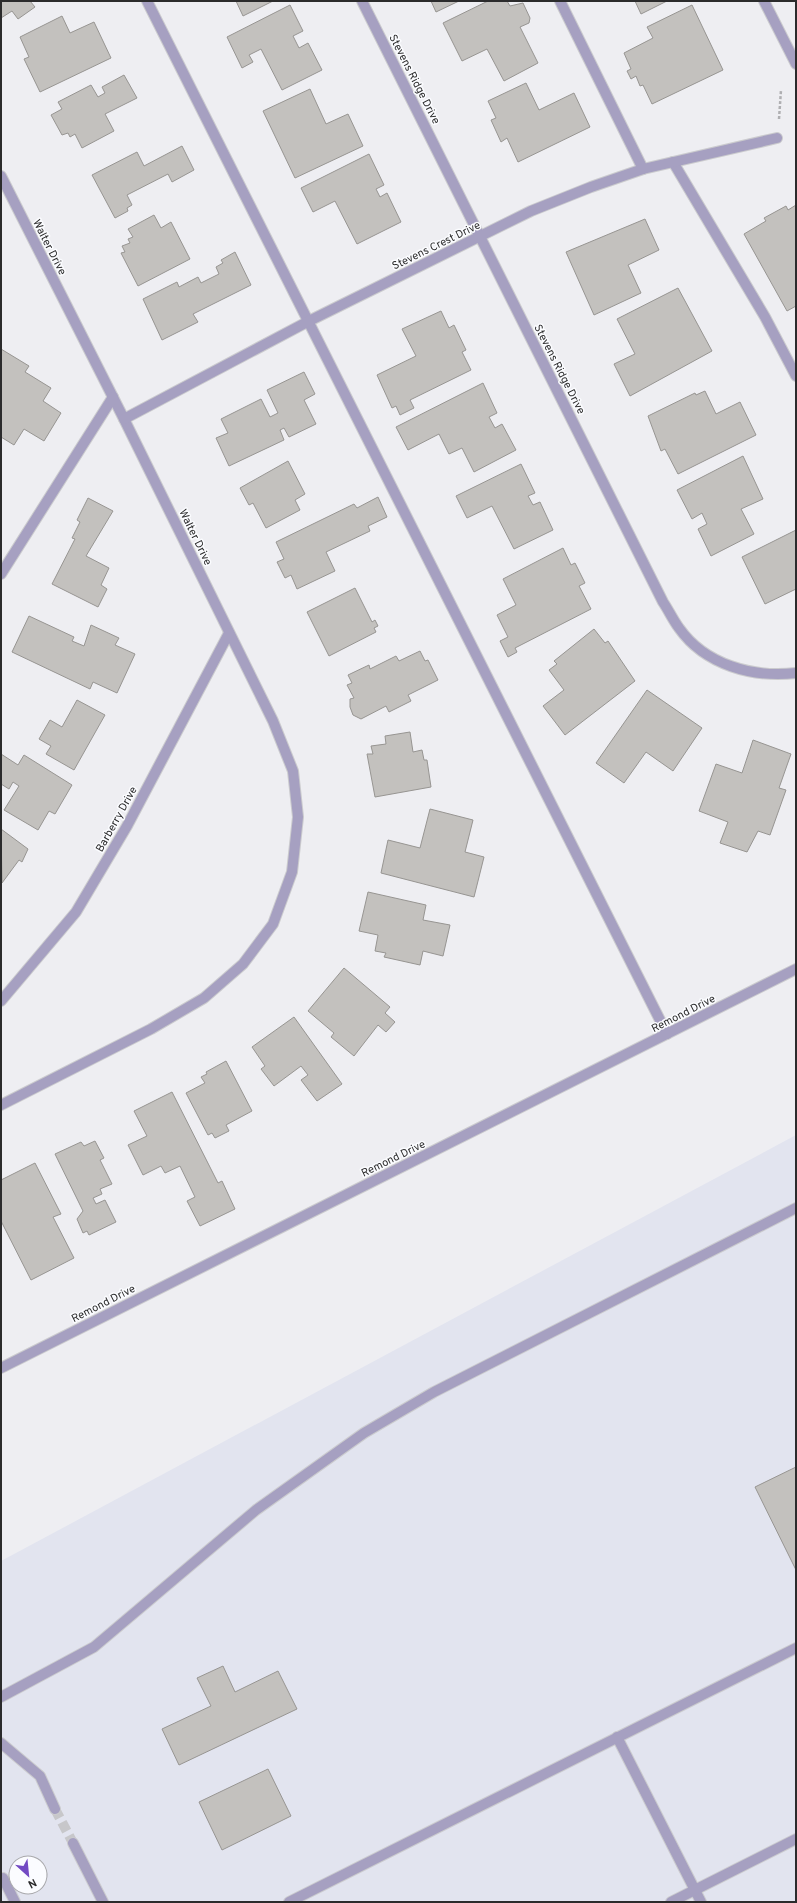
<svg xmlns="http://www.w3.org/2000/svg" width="797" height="1903" viewBox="0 0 797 1903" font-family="Overpass,sans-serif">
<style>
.built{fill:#e2e4ef;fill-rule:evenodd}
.building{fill:#c3c1be;stroke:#979592}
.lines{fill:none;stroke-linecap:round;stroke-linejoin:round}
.minor-tunnel{stroke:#c7c7ca;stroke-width:10;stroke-dasharray:10 5;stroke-linecap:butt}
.minor-casing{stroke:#cbcbce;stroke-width:12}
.path{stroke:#afafb2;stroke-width:2.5;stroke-dasharray:3 2;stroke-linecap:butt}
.minor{stroke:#a6a0c1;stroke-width:10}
.labels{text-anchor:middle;stroke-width:3;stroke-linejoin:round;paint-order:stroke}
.street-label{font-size:11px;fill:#2b2b2c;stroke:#fbfcff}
</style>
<rect width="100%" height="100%" fill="#eeeef2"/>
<path class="built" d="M796 1135V1902H1V1561ZM16 1863H40V1887H16Z"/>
<g class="building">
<polygon points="1,1 30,1 35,7 18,19 12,11 1,18"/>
<polygon points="236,1 273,1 243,16"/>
<polygon points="431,1 459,1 436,12"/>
<polygon points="488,1 507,1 510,6 523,3 530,18 529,23 520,27 538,63 504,81 487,49 462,61 443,23"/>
<polygon points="635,1 667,1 641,14"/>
<polygon points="290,5 303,31 293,36 299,48 308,43 322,70 282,90 261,49 249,55 253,62 242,68 227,37"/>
<polygon points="692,5 723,70 652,104 643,85 640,86 636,76 631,79 627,71 631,69 624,53 653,38 647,27"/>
<polygon points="62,16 70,33 94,22 111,58 40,92 24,59 29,57 20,37"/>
<polygon points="124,75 137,98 105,114 114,131 82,148 75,134 70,137 68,133 62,135 51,115 62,109 58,102 91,85 98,97 105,93 102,87"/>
<polygon points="526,83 539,110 574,93 590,127 518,162 507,138 501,142 491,120 496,118 488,101"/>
<polygon points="310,89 326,124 348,114 363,146 295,178 263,111"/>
<polygon points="182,146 194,170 172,182 168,174 127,195 132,205 127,208 128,211 115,218 92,175 137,152 144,166"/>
<polygon points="369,154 384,185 376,189 380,197 387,193 401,222 357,244 335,201 313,212 301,188"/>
<polygon points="796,205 796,306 787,311 744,234 766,221 764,218 786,206 788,210"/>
<polygon points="154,215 161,228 171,222 190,259 138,286 121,253 125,252 122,246 130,243 128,239 133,237 128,229"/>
<polygon points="645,219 659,250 628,265 641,293 594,315 566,252"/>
<polygon points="235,252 251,285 193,314 198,322 162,340 143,299 177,282 179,287 198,277 201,283 219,274 216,267 223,263 221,260"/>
<polygon points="678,288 712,351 630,396 614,364 635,354 617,319"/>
<polygon points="441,311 449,328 454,325 466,350 462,352 471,370 410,400 414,408 400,415 396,406 392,408 377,375 416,356 402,329"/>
<polygon points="1,349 29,366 25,372 51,388 43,401 61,413 44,441 24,429 14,445 1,437"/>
<polygon points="304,372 315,394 304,400 316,424 289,437 284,428 280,430 284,440 229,466 216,438 228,433 221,419 261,399 270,417 278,413 267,390"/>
<polygon points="483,383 497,413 489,417 495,428 502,424 516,450 474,472 462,448 449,454 439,434 408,450 396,427"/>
<polygon points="705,391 716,414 740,402 756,435 678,474 665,449 661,451 648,416 695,393 696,395"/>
<polygon points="743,456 763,499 741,509 754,534 711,556 698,529 707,524 702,513 692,519 677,490"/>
<polygon points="288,461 305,494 295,500 300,510 266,528 253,503 249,505 240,488"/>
<polygon points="521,464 535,493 528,496 533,505 540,502 553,530 514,549 492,506 467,518 456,496"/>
<polygon points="378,497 387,517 368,526 370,531 326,552 335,571 297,589 291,575 285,578 277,562 284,559 276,542 354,504 357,508"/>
<polygon points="88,498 113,511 86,556 109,568 101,585 107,589 98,607 52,584 75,539 72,538 80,522 77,520"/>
<polygon points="796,530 796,589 765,604 742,557"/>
<polygon points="563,548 571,565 575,563 585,583 579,586 591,609 515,648 517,652 508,657 500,641 508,637 497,615 516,605 503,579"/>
<polygon points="355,588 372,622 375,620 378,626 374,628 376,632 329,656 307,612"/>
<polygon points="29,616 74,637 72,641 84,646 91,625 119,638 115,645 135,654 117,693 93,682 90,689 12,652"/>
<polygon points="594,629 605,643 608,641 635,681 565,735 543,706 564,690 549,670 557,664 554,661"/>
<polygon points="420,651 425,661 428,660 438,680 408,695 411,701 389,712 386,706 361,719 353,715 350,707 350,699 354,698 347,685 352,683 348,675 369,665 370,669 396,656 399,661"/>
<polygon points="647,690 702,728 673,771 646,752 624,783 596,763"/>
<polygon points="77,700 105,715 74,770 46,754 51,746 39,739 50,720 62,727"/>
<polygon points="410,732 413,752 422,750 424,760 427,760 431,787 375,797 367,754 373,754 371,746 386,744 385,736"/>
<polygon points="753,740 791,754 779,788 786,790 770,835 758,831 747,852 720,843 728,822 699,811 716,764 742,773"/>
<polygon points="1,754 18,765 24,755 72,785 55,814 49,811 38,830 4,810 19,786 13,782 9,789 1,784"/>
<polygon points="430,809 473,820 465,852 484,857 474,897 381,873 388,840 420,848"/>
<polygon points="1,829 28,849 22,862 19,860 2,883"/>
<polygon points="368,892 426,905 423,920 450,925 443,956 423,951 420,965 384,957 386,953 375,951 378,935 359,931"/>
<polygon points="344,968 390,1007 385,1013 395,1022 386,1032 378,1025 354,1056 331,1037 334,1033 308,1011"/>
<polygon points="294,1017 342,1084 317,1101 301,1080 308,1075 301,1066 274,1086 261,1069 265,1066 252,1047"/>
<polygon points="226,1061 252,1111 226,1125 229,1131 215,1138 212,1133 208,1135 186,1093 205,1083 201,1077 207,1074 206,1072"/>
<polygon points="172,1092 218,1183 222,1181 235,1209 200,1226 187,1201 195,1197 180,1166 165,1173 161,1166 143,1175 128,1145 147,1136 134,1111"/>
<polygon points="95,1141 104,1158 100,1160 112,1184 100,1189 102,1194 93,1198 96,1204 105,1200 116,1222 89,1235 87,1231 83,1233 77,1219 83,1211 55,1154 81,1142 84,1146"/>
<polygon points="35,1163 61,1214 53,1217 74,1258 31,1280 1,1221 1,1180"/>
<polygon points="796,1467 796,1570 755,1487"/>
<polygon points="223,1666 235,1692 278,1671 297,1709 179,1765 162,1729 211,1706 197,1678"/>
<polygon points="268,1769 291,1816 222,1850 199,1802"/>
</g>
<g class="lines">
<polyline class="minor-tunnel" points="55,1809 73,1843"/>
<defs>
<g id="minor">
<polyline points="147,1 667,1034"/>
<path d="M362 1 663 602C669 611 673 620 679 628 705 665 753 678 796 673"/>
<polyline points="560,1 643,169"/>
<polyline points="764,1 796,64"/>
<polyline points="673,162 765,317 796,376"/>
<polyline points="1,176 124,419 273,721 293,771 298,817 292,872 273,924 243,964 204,998 151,1029 1,1105"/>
<polyline points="124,419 309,321 531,211 591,187 643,169 777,138"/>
<polyline points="1,574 113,397"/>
<polyline points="1,1001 76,912 127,826 229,633"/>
<polyline points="1,1368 796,969"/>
<polyline points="1,1697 94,1647 256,1510 364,1433 434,1392 796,1208"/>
<polyline points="617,1737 701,1902"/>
<polyline points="1,1743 40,1776 55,1809"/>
<polyline points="73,1843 103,1902"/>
<polyline points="3,1878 15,1902"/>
<polyline points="289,1902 796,1648"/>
<polyline points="671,1902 796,1839"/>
</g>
</defs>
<use href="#minor" class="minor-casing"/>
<polyline class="path" points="779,119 781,90"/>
<use href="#minor" class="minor"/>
</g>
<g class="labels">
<g class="street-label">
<text transform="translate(415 79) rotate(63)" y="4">Stevens Ridge Drive</text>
<text transform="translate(436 245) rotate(-26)" y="4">Stevens Crest Drive</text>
<text transform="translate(50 247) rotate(63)" y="4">Walter Drive</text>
<text transform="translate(560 369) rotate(63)" y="4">Stevens Ridge Drive</text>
<text transform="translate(196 537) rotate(64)" y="4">Walter Drive</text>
<text transform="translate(116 819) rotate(-61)" y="4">Barberry Drive</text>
<text transform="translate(683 1013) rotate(-27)" y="4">Remond Drive</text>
<text transform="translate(393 1158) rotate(-26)" y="4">Remond Drive</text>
<text transform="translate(103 1303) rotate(-27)" y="4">Remond Drive</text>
</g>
</g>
<rect width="797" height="1903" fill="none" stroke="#2b2b2c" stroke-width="4"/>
<g transform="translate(28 1875) rotate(153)"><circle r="19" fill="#fbfcff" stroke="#a8a8ab"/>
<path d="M0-3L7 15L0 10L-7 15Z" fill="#734ac3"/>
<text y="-6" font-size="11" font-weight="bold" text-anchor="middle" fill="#2b2b2c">N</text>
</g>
</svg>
